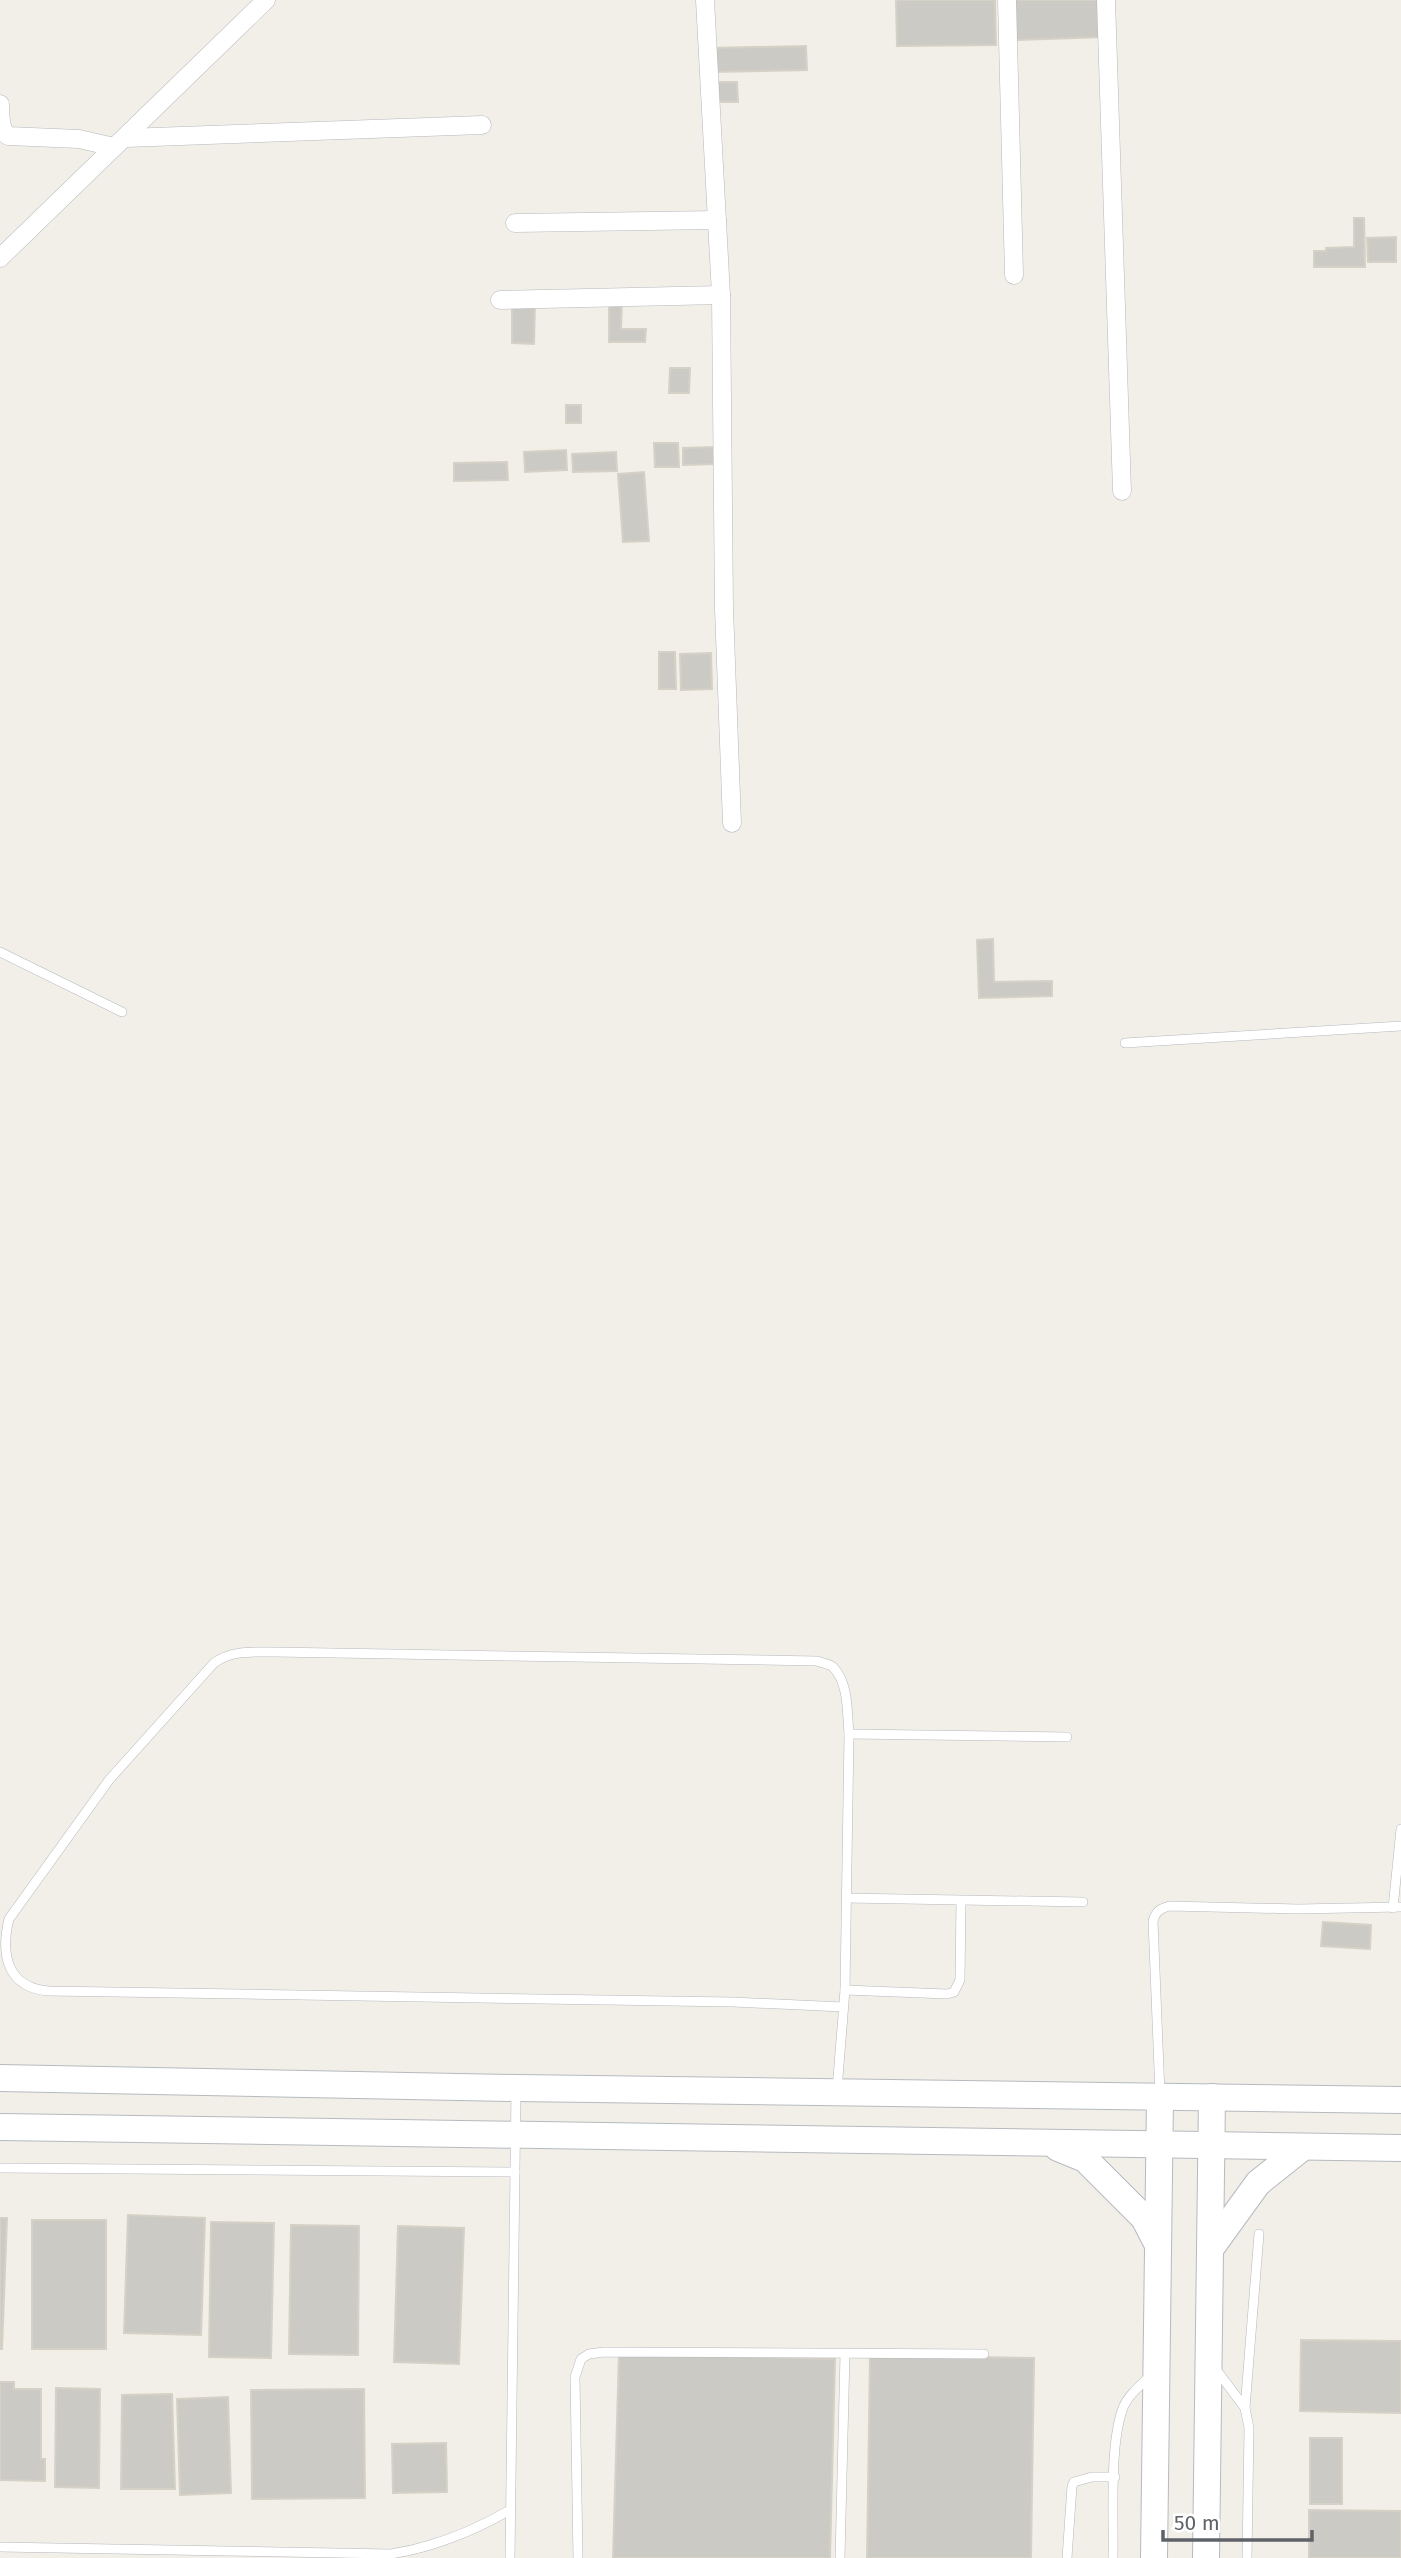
<svg xmlns="http://www.w3.org/2000/svg" width="1401" height="2558" viewBox="0 0 1401 2558" font-family="'Fira Sans',sans-serif">
<style>
.building{fill:#cccac5;stroke:#d6d1c6;stroke-width:2}
.lines{fill:none;stroke-linecap:round;stroke-linejoin:round}
.lane-casing{stroke:#b5b8bc;stroke-width:10}
.street-casing{stroke:#b5b8bc;stroke-width:19}
.secondary-casing{stroke:#b6babf;stroke-width:28}
.lane{stroke:#fff;stroke-width:9}
.street{stroke:#fff;stroke-width:18}
.secondary{stroke:#fff;stroke-width:26}
</style>
<rect width="100%" height="100%" fill="#f1efe8"/>
<g class="building">
<polygon points="896,0 995,0 996,45 897,46"/>
<polygon points="1012,0 1105,0 1106,37 1014,40"/>
<polygon points="806,46 807,70 711,72 710,48"/>
<polygon points="716,82 737,82 738,102 717,102"/>
<polygon points="1354,218 1364,218 1365,267 1314,267 1314,251 1326,251 1326,248 1354,247"/>
<polygon points="1396,237 1396,262 1368,262 1367,238"/>
<polygon points="609,299 622,299 621,329 646,329 645,342 609,342"/>
<polygon points="512,302 535,302 534,344 512,343"/>
<polygon points="670,368 690,368 689,393 669,393"/>
<rect x="566" y="405" width="15" height="18"/>
<polygon points="654,443 678,443 679,467 655,467"/>
<polygon points="714,447 715,464 683,465 683,448"/>
<polygon points="566,450 567,470 525,472 524,452"/>
<polygon points="616,452 617,471 573,472 572,454"/>
<polygon points="507,462 508,480 454,481 454,463"/>
<polygon points="644,472 649,541 623,542 618,474"/>
<polygon points="659,652 675,652 676,689 659,689"/>
<polygon points="711,653 712,689 681,690 680,654"/>
<polygon points="993,939 994,982 1052,981 1052,996 979,998 977,940"/>
<polygon points="1323,1922 1371,1925 1370,1949 1321,1946"/>
<polygon points="128,2215 205,2218 201,2335 124,2333"/>
<polygon points="0,2218 7,2218 2,2349 0,2349"/>
<rect x="32" y="2220" width="74" height="129"/>
<polygon points="211,2222 274,2223 271,2358 209,2357"/>
<polygon points="291,2225 359,2226 358,2355 289,2354"/>
<polygon points="398,2226 464,2228 459,2364 394,2362"/>
<polygon points="1301,2340 1401,2341 1401,2413 1300,2411"/>
<polygon points="619,2353 835,2359 830,2558 613,2558"/>
<polygon points="870,2355 1034,2358 1031,2558 867,2558"/>
<polygon points="0,2382 14,2382 14,2389 41,2389 41,2459 45,2459 45,2481 0,2480"/>
<polygon points="56,2388 100,2389 99,2488 55,2487"/>
<polygon points="364,2389 365,2498 252,2499 251,2390"/>
<polygon points="172,2394 175,2489 121,2489 122,2395"/>
<polygon points="228,2397 231,2493 180,2495 177,2399"/>
<rect x="1310" y="2438" width="32" height="66"/>
<polygon points="446,2443 447,2492 393,2493 392,2444"/>
<polygon points="1309,2510 1401,2511 1401,2558 1309,2558"/>
</g>
<g class="lines">
<defs>
<g id="lane">
<polyline points="0,952 122,1012"/>
<polyline points="1125,1043 1401,1026"/>
<polyline points="849,1734 1067,1737"/>
<polyline points="846,1898 1083,1902"/>
<polyline points="1393,1908 1401,1829"/>
<polyline points="845,1990 947,1994 954,1992 960,1980 961,1901"/>
<path d="M837 2090 845 1990 849 1734C847 1713 849 1683 833 1667 830 1664 822 1663 817 1661L274 1652C252 1652 232 1650 214 1663L109 1780 9 1919C0 1956 8 1988 49 1991L733 2002 843 2007"/>
<path d="M1160 2094 1153 1921C1156 1911 1160 1909 1169 1906L1298 1909 1401 1907"/>
<polyline points="0,2168 515,2172"/>
<polyline points="1215,2368 1245,2408 1249,2428 1247,2558"/>
<polyline points="1245,2408 1259,2234"/>
<path d="M0 2547 391 2554C435 2547 472 2532 510 2510"/>
<polyline points="510,2558 516,2091"/>
<polyline points="578,2558 575,2377 581,2359 589,2354 604,2352 984,2354"/>
<polyline points="840,2558 845,2354"/>
<polyline points="1067,2558 1072,2486 1074,2482 1092,2477 1115,2477"/>
<path d="M1113 2558C1114 2517 1109 2445 1123 2408 1128 2395 1141 2385 1151 2375"/>
</g>
<g id="street">
<polyline points="705,0 721,295 724,609 732,823"/>
<polyline points="1007,0 1014,275"/>
<polyline points="1106,0 1122,491"/>
<path d="M0 104C0 115 0 130 8 136L79 139 114 147"/>
<polyline points="126,138 482,125"/>
<polyline points="515,223 717,220"/>
<polyline points="0,258 266,0"/>
<polyline points="500,300 721,295"/>
</g>
<g id="secondary">
<polyline points="0,2078 516,2088 1401,2100"/>
<polyline points="0,2127 1401,2148"/>
<polyline points="1058,2148 1085,2159 1144,2218 1158,2245"/>
<polyline points="1211,2248 1258,2183 1303,2147"/>
<polyline points="1154,2558 1160,2097"/>
<polyline points="1206,2558 1212,2097"/>
</g>
</defs>
<use href="#lane" class="lane-casing"/>
<use href="#street" class="street-casing"/>
<use href="#secondary" class="secondary-casing"/>
<use href="#lane" class="lane"/>
<use href="#street" class="street"/>
<use href="#secondary" class="secondary"/>
</g>
<path d="M1163 2530v10h149v-10" fill="none" stroke="#5f6368" stroke-width="3.5"/>
<text x="1174" y="2530" font-size="21" fill="#5f6368" stroke="#ffffff" stroke-width="5" paint-order="stroke">50 m</text>
</svg>
